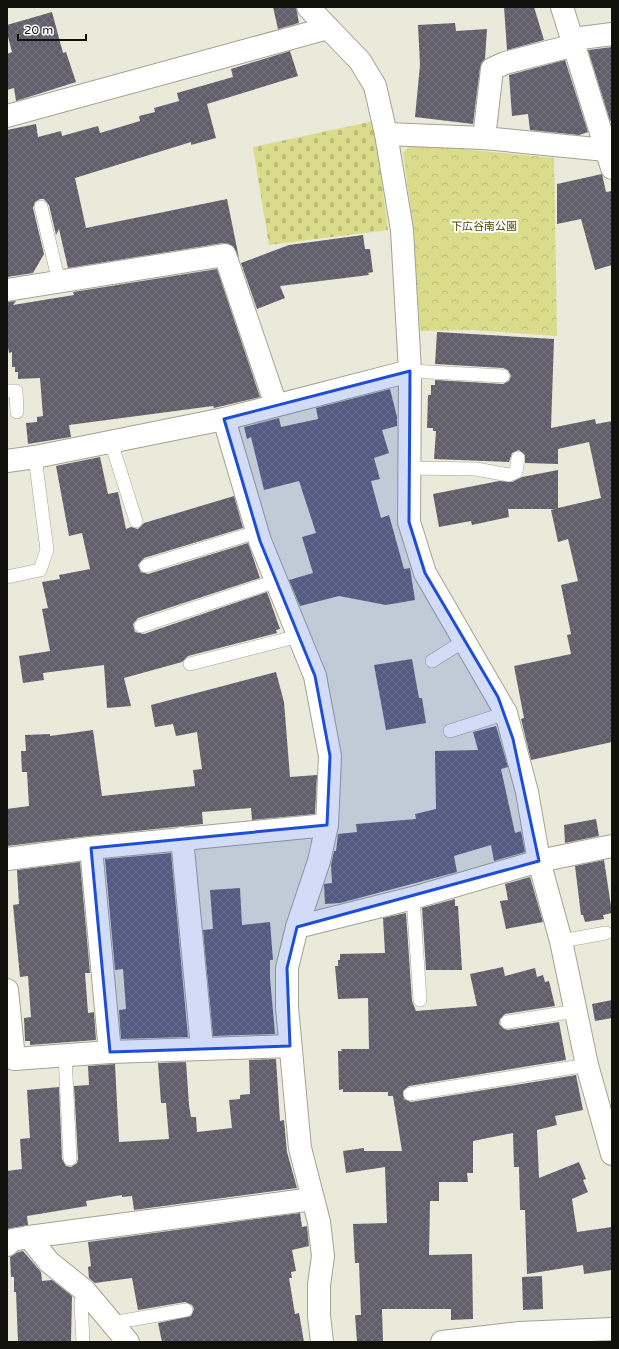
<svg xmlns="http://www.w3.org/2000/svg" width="619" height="1349" viewBox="0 0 619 1349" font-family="'Varela Round','Noto Sans JP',sans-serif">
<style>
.cemetery{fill:url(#cemetery-stones)}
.park{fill:url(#park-crowns)}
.building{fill:url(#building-cross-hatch)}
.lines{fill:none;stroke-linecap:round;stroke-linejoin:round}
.service-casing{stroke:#a2a292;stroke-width:14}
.minor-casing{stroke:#a2a292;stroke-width:24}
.service{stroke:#fff;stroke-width:13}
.minor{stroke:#fff;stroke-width:22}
.marked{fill:#1d4ed8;fill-opacity:0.2;stroke:#1d4ed8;stroke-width:3;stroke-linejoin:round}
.labels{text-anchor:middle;stroke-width:4;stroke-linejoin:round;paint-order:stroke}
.park-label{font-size:11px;fill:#4a4900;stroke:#fff}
</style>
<defs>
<pattern id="cemetery-stones" width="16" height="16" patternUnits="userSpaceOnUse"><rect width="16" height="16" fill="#dbdc8b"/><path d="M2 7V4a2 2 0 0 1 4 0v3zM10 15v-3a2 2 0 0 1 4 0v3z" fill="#bbbc77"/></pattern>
<pattern id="park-crowns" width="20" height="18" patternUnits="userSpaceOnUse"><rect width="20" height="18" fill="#dbdc8b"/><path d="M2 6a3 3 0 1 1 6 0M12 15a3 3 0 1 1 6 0" fill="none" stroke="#bbbc77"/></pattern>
<pattern id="building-cross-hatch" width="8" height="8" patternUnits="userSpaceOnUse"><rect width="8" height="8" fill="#615e6c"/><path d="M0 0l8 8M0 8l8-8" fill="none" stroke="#77747e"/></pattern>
</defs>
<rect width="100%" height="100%" fill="#e9ead9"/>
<polygon class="cemetery" points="374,121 388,230 269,245 253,147"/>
<polygon class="park" points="412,144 554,158 557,336 472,330 420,331 412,217 403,153"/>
<g class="building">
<polygon points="273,7 296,7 299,23 278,29"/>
<polygon points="504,7 534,7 544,40 507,50"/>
<polygon points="52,12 63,53 66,52 76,82 16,101 14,88 7,90 7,54 12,52 7,33 7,25"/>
<polygon points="455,23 456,31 487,29 485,59 480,68 473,124 415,117 420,65 418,25"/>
<polygon points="612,47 612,120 610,121 588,50"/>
<polygon points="290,51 298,76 207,104 216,138 191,145 191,142 75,178 86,228 227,199 239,258 233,246 223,243 68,268 59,229 56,235 49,205 44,199 40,199 35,202 33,208 44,254 33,273 7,277 7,130 36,124 38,137 61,131 62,136 98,126 100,133 140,121 139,116 155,112 154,108 179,101 177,93 233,77 231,69"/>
<polygon points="565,60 588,132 579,135 530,130 528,114 512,116 509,75"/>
<polygon points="602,174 606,192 612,191 612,265 595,270 581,219 557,224 557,184"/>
<polygon points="363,235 365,249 370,249 373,272 368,273 369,275 280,286 285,298 257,309 241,263 289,245"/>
<polygon points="217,269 260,397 214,408 213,406 69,425 71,437 28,444 26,423 37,422 37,417 43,416 40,378 18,379 18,372 15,372 15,367 12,367 12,352 9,353 7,341 7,302 16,301 13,305 74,295 73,292"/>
<polygon points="437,332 554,339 551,428 595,419 596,424 612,421 612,742 531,760 521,719 524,718 514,666 571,654 567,635 571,634 561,585 578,581 568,539 558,542 551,510 554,509 508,509 509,517 472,525 471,521 439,527 433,494 499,481 512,482 522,477 558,470 558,508 601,498 589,442 558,449 558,464 525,463 525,455 519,450 512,453 509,462 434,459 436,431 433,431 433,428 427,428 428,395 431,395 431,385 435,385 435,380 503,384 509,381 511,376 508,370 503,368 435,364"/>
<polygon points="390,389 397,417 397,426 382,430 389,453 374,458 380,479 371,481 381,518 389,515 404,569 410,568 415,600 386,605 339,596 300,606 289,580 313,573 302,537 316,533 299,481 264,490 251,437 247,439 244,427 279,418 281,427 318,419 316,408"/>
<polygon points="100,457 108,494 118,492 126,529 131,527 138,529 144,523 234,496 243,528 144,558 138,565 141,572 148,574 248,543 260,578 138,618 133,624 135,632 144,634 267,592 280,629 276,630 277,633 188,656 182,662 124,678 131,706 107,708 104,665 43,673 44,680 23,683 19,656 50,651 42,609 48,608 42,582 60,579 59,575 90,569 82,533 69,536 56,466"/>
<polygon points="412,659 419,698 422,698 426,723 386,730 374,665"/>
<polygon points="276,672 284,702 290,777 317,775 315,814 252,820 251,808 202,812 203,824 89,836 7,846 7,809 29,806 27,772 22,772 21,751 26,751 25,735 50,734 50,736 93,730 102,796 195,786 193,770 202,769 197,732 176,736 173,724 155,727 151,705"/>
<polygon points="496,726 508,767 501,769 515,833 521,831 525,852 494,861 491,845 454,856 457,872 340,903 325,904 324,884 332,883 331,865 334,851 336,851 338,834 357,832 356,824 416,819 415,814 436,809 435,751 478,750 473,732"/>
<polygon points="596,819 599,836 565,843 564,825"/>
<polygon points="171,853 188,1037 121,1039 119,1010 126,1009 123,969 115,970 105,859"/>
<polygon points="604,860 612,913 603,915 604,919 585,922 583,915 581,915 575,866"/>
<polygon points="80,862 90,973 85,973 88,1013 94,1012 96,1040 30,1045 30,1041 25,1041 24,1018 31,1017 28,976 20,977 13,905 19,904 17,870"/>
<polygon points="530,877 543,922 506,929 500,901 508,900 505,884"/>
<polygon points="240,888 242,925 270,922 273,960 270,960 270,978 275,1034 213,1036 203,930 213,929 210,890"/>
<polygon points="455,899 455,906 458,906 462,970 426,970 422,908"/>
<polygon points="406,913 412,1001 416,1011 477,1006 470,974 503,967 505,976 535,968 537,977 543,975 545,982 549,981 555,1006 505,1014 500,1019 499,1024 504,1029 508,1030 559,1022 566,1060 409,1086 403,1091 404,1099 411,1102 576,1075 583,1110 555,1116 557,1125 537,1130 539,1178 579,1162 586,1179 583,1180 588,1192 572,1199 577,1232 612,1227 612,1270 584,1274 583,1265 527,1274 525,1210 520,1210 519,1167 514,1167 513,1133 473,1141 473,1173 467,1173 468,1182 439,1182 439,1201 430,1201 429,1255 472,1254 473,1319 451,1320 451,1309 382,1309 383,1342 357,1342 355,1315 361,1315 359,1263 355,1263 353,1224 387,1223 385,1167 346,1173 343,1151 364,1148 364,1151 402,1151 393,1096 388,1096 388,1092 343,1092 343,1089 339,1090 338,1051 342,1051 341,1049 369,1049 368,998 338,999 335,966 338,966 338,960 340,960 340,954 385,953 383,918"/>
<polygon points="612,1000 612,1018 595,1021 592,1004"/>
<polygon points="276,1059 280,1121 284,1120 287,1152 297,1188 134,1210 132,1196 122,1197 122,1195 86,1201 87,1206 27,1216 28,1225 7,1229 7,1171 22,1169 20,1139 30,1138 27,1090 59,1087 62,1159 66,1166 71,1167 77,1163 78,1159 74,1086 89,1085 88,1066 115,1064 119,1142 169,1139 166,1103 161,1103 158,1063 186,1062 189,1105 191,1117 196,1117 197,1132 232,1128 229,1100 240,1099 240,1095 250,1094 249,1060"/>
<polygon points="300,1213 302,1227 307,1226 309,1246 292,1250 296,1271 291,1272 292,1278 289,1278 295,1314 299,1313 304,1342 162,1342 158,1323 191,1316 194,1309 192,1305 185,1302 138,1310 132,1278 95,1283 89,1278 88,1267 91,1266 88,1242"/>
<polygon points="23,1251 41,1272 42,1281 52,1280 72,1296 71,1342 18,1342 16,1292 14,1292 14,1277 11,1277 10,1257 18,1252"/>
<polygon points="542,1276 543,1309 523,1310 522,1277"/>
</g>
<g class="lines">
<defs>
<g id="service">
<polyline points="41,207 59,282"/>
<polyline points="410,371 503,376"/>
<polyline points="7,391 16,391 17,412"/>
<polyline points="111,442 136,521"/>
<polyline points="409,468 476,469 509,475 516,472 518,458"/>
<polyline points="146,566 257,532"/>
<polyline points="7,577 40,570 47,550 35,457"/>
<polyline points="141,626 276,581"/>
<polyline points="432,661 464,641"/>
<polyline points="190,664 299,636"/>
<polyline points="450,731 506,713"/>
<polyline points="413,898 420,1000"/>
<polyline points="561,941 606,933"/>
<polyline points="507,1022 576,1011"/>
<polyline points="65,1055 70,1159"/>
<polyline points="410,1094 587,1065"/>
<polyline points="112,1323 186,1310"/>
<polyline points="83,1342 81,1302 85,1291"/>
</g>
<g id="minor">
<polyline points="308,7 360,61 375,86 386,134 402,230 410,371 409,522 425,573 506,713 527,792 539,861 561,941 587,1065 612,1154"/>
<polyline points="562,7 612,168"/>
<polyline points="573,39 612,34"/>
<polyline points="7,116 328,28"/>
<polyline points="386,134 484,138 606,150"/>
<polyline points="484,138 492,69 505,63 575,45"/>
<polyline points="7,290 225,255 276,405"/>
<polyline points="224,419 260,541 315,676 330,756 327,825 319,861 297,927 287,968 287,1007 300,1148 319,1222 323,1256 319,1285 319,1316 322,1342"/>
<polyline points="7,461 35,457 224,419 410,371"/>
<polyline points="182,838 202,1048"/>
<polyline points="91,848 110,1052"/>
<polyline points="7,859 91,848 327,825"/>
<polyline points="297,927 413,898 539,861 612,846"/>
<polyline points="7,990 14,1059 110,1052 290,1046"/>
<polyline points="7,1245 12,1240 29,1237"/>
<polyline points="128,1342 85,1291 49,1262 29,1237 313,1199"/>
<polyline points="442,1342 520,1333 612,1329"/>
</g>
</defs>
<use href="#service" class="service-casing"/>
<use href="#minor" class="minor-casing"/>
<use href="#service" class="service"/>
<use href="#minor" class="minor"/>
</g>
<path class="marked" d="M410 371 409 522 425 573 498 697 513 739 539 861 297 927 287 968 290 1046 110 1052 91 848 327 825 330 756 315 676 260 541 224 419Z"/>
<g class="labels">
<g class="park-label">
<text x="484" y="230">下広谷南公園</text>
</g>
</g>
<rect width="619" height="1349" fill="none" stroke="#12120c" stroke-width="16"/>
<path d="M18 34v6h68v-6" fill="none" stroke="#12120c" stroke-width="2"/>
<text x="24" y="34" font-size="12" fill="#12120c" stroke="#ffffff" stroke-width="3" paint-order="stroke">20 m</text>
</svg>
